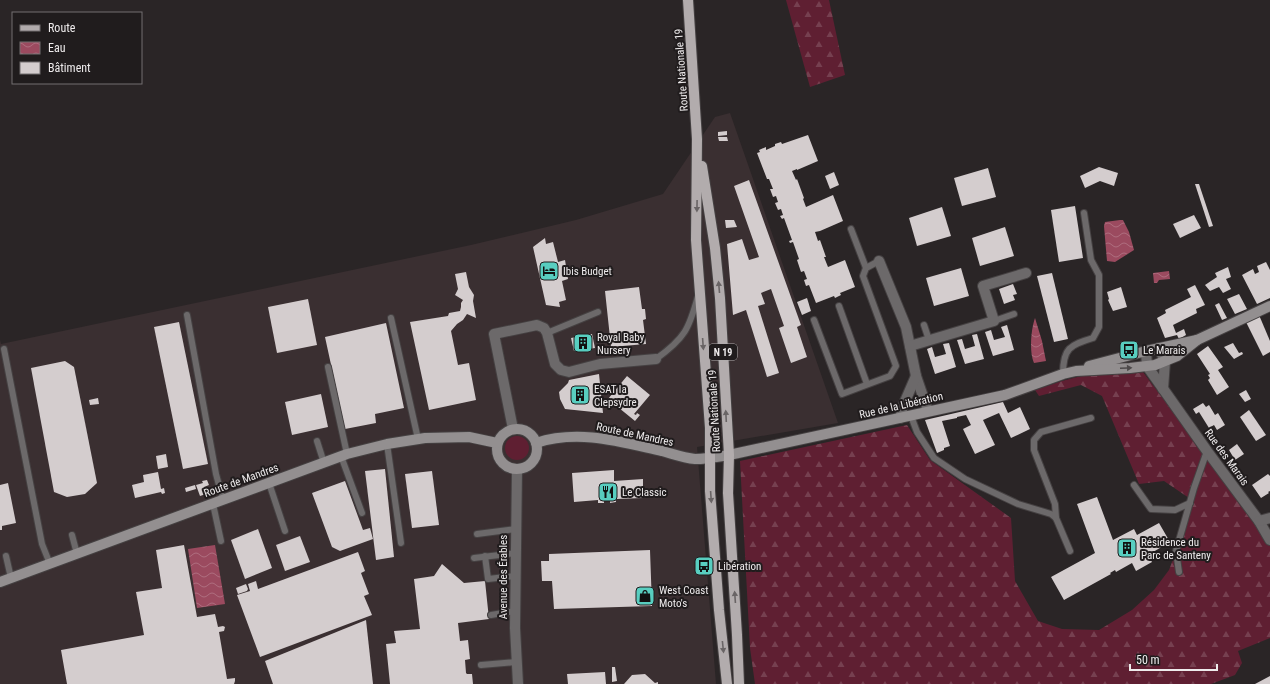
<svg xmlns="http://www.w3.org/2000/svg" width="1270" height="684" viewBox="0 0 1270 684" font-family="'Roboto Condensed',sans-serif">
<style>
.built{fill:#3a2f31}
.green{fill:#5f1f32}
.forest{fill:url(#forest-firs)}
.water{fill:url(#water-waves)}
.building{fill:#d4cdce}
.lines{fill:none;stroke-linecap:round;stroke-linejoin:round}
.lane-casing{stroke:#454142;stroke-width:8}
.street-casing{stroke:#454142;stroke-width:12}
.secondary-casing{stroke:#454142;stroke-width:12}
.primary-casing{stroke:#454142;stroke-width:12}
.lane{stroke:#6c696a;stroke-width:6}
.street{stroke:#6c696a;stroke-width:10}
.secondary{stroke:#938f90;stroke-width:10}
.primary{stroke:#b2acad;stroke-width:10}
.oneway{fill:#696465}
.oneway2{fill:#4e4a4b}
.labels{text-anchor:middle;stroke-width:4;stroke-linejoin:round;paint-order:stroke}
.shield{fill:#201c1d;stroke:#b0adae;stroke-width:1}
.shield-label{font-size:10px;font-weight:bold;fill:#eeebec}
.street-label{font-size:11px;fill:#eeebec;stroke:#201c1d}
.poi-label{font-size:11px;fill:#eeebec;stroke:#201c1d;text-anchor:start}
</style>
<defs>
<pattern id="forest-firs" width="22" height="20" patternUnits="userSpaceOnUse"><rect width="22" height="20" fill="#5f1f32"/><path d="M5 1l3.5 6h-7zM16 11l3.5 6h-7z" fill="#764050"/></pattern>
<pattern id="water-waves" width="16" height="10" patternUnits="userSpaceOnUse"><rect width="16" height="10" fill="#9b4a5f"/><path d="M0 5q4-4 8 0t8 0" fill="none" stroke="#ae6d7e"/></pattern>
</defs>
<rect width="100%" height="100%" fill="#2a2526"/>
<polygon class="built" points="730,113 838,423 697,447 716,684 0,684 0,340 1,344 471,245 576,220 663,194 715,117"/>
<circle class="green" cx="517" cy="448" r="12"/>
<g class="forest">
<polygon points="786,0 829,0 845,75 810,87"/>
<polygon points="1133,370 1143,372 1270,540 1270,638 1238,651 1242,663 1235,675 1211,684 755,684 750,648 740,461 907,425 930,460 1011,518 1015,581 1038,621 1062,629 1099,630 1132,610 1154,590 1169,570 1188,520 1189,498 1164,481 1139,484 1102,396 1081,385 1039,396 1035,390 1062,381 1085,375"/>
</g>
<g class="water">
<polygon points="1120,220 1123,220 1129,232 1134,250 1115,262 1107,261 1104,226 1105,222"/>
<polygon points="1169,271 1170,279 1159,280 1157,283 1154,283 1153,273"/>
<path d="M1035 318 1042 341 1046 361 1034 363C1029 352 1031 329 1035 318Z"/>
<polygon points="215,545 225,604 197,608 188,549"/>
</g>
<g class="building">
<polygon points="727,131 727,135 718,136 718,132"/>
<polygon points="808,135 818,161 797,170 797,169 792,171 796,180 797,179 804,198 803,199 806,207 833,195 843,221 820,231 815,232 818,241 820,240 826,257 824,257 828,267 845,260 855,287 840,293 841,295 835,298 834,296 816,303 809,285 806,286 804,280 807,279 804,271 801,272 797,260 799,259 793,242 790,243 789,241 792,240 784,218 782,219 780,216 783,215 781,209 778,210 775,203 778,202 776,196 773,197 770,189 773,189 769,179 767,179 757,153 760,152 759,150 766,147 766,150 775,146 775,144 781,142 782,144"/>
<polygon points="718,137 727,137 728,141 719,141"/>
<polygon points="1099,167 1118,173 1114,186 1100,181 1085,188 1080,176"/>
<polygon points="988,168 996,197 962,206 954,178"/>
<polygon points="834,172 839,185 830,189 825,176"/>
<polygon points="749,180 801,325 797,327 807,357 791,363 779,328 784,326 771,289 761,293 765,304 758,306 779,373 767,377 746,310 733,315 727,244 742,239 749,260 759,257 734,186"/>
<polygon points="1195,184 1199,184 1213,226 1209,227"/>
<polygon points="1075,206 1083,258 1059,262 1051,210"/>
<polygon points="942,207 951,236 917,246 909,218"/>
<polygon points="1194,215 1201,228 1180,238 1173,224"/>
<polygon points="725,220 734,220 737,227 726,228"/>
<polygon points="1005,227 1014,256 980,266 972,238"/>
<polygon points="545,238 546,244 553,242 558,262 565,260 568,279 562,281 566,300 559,302 560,307 546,305 533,247"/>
<polygon points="1266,262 1270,270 1270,298 1257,304 1242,275 1253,269 1255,274 1259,272 1257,266"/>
<polygon points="1228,267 1231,277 1226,279 1231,289 1223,293 1219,287 1210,291 1205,285 1217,277 1215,273"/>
<polygon points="961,268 969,296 934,306 926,278"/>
<polygon points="466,272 469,287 474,295 473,301 476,318 467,314 463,320 457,324 451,331 458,365 469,363 476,400 429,410 410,322 448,316 449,313 460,311 461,307 461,303 463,300 455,295 458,289 455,274"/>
<polygon points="1052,273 1068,339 1054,342 1037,276"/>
<polygon points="1013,284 1017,294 1013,295 1015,300 1004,304 999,289"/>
<polygon points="1195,285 1205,305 1196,309 1197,313 1173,325 1176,333 1184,329 1186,335 1179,339 1177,335 1165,338 1157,318 1166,313 1165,310 1191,297 1187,289"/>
<polygon points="639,287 642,309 645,309 646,319 643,320 646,344 611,347 605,291"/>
<polygon points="1121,287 1127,307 1113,311 1108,300 1109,299 1107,292"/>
<polygon points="1239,294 1247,309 1235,314 1227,299"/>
<polygon points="807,298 811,311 802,315 797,302"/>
<polygon points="308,299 317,345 277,353 268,307"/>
<polygon points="1219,303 1227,318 1222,320 1215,305"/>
<polygon points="1259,315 1270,341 1270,352 1263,356 1246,322"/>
<polygon points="179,322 208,464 183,469 154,327"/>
<polygon points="386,323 404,408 375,414 376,423 345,429 325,337"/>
<polygon points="1007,325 1014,350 993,356 985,332 991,330 994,340 1005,337 1001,327"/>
<polygon points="592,334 595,348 574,351 571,338"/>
<polygon points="977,334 984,359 965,364 957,340 962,339 965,349 975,346 972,335"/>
<polygon points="949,343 956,367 935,374 927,349 932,347 935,357 946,354 943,344"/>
<polygon points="1233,343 1239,353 1242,352 1243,354 1234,359 1224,347"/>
<polygon points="1208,346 1223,367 1218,370 1229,387 1217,395 1208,380 1210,378 1208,375 1210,374 1197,354"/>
<polygon points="65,361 74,367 97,483 85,494 67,497 54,492 31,368"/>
<polygon points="599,374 603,413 565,409 560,399 559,392 568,383 569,380"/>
<polygon points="627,376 650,395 634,414 636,415 637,413 640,415 635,421 608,399"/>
<polygon points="1246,390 1251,399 1245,402 1239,394"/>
<polygon points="321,394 328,427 292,435 285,402"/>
<polygon points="98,398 99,404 90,405 89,400"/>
<polygon points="1003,402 1008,413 1020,407 1030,429 1011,438 999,413 983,420 995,445 975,454 963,429 971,425 966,415 957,417 957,418 942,421 950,446 944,448 944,450 937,453 925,420"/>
<polygon points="1203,403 1206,407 1209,405 1215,415 1218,413 1225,425 1217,430 1214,425 1209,428 1199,412 1196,414 1193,409"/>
<polygon points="1249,410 1266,435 1256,441 1240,417"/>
<polygon points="1237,444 1244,454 1235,460 1229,450"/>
<polygon points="166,454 168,467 158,469 156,456"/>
<polygon points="385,469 394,557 376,560 365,471"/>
<polygon points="614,470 614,481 643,479 643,498 616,499 616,502 610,503 610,500 604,500 604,503 598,503 598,500 574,502 572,473"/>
<polygon points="432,471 439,525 412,528 405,474"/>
<polygon points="158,472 161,489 164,488 165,493 162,494 161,492 135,498 132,485 144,482 143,475"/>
<polygon points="1268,474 1270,476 1270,491 1268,492 1269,493 1261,498 1252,485"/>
<polygon points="207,480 209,485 204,487 206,494 200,496 196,485 203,483 202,481"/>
<polygon points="345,481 363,530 370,528 373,539 340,551 332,547 312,493"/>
<polygon points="8,483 16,523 2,526 2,530 0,530 0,485"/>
<polygon points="195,485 196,489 186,492 185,488"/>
<polygon points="1097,497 1113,540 1134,529 1137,535 1159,523 1170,542 1148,555 1152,562 1136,571 1132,563 1116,572 1115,570 1110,573 1111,574 1064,600 1051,577 1095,553 1077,504"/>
<polygon points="258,529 272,568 245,579 231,540"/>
<polygon points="300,536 310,562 285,571 276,545"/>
<polygon points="184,545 197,617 215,614 218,627 223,626 225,627 224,631 219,632 227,679 235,678 235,681 234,684 67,684 61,650 144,635 136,592 162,588 156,550"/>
<polygon points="650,550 652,606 554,609 552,581 542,581 541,561 549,561 549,554"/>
<polygon points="358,552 365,571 361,573 369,594 364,596 372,615 260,657 237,595 250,591 248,584 256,581 258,589"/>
<polygon points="442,564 464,583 485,581 489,619 458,623 460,641 468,640 470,659 465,660 466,673 467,674 472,674 473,684 390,684 386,644 396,643 394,631 420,629 414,579 434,576"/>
<polygon points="246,584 248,589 247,591 238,594 236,588"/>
<polygon points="366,620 373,684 273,684 265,661"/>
<polygon points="612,667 615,667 617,681 612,682"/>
<polygon points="605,672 606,684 568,684 567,674"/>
<polygon points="645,674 655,683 658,682 658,684 624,684 632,675"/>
<polygon points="1270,676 1270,684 1255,684"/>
</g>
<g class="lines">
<defs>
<g id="lane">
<polyline points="851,229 866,268"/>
<polyline points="839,306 867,384"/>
<polyline points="187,315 216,474 223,500"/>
<polyline points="391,318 418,439"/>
<polyline points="814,320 842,394 890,376 896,366 863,276 866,268 879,261"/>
<polyline points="994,321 1014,314"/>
<polyline points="924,325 929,340"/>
<polyline points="547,333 598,312"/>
<polyline points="4,349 42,544 50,564"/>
<path d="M656 359C685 338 689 329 698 296"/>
<polyline points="328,367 347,454"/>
<path d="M1063 374C1063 348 1070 345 1093 338L1099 327V275L1091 260 1084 213"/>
<polyline points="911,416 917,432 934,458 965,479 1018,504 1051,514 1056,518 1070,551"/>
<polyline points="317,441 324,463"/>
<polyline points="387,444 401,543"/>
<polyline points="341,456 362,513"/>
<polyline points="269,483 285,531"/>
<polyline points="1134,485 1151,509 1175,510 1190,503"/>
<polyline points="213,504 221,541"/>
<polyline points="1056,518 1055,504 1034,450 1034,440 1041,432 1091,418"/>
<polyline points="477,534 516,529"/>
<polyline points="72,535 77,554"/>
<polyline points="6,556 11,578"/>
<polyline points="485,556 488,579 515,576"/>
<polyline points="474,558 516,553"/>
<polyline points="1179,572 1176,551 1194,488 1207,451"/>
<polyline points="491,615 515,611"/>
<polyline points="481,665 516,662"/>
</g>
<g id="street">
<polyline points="879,261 906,327 916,376 928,411"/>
<polyline points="910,346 994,321 983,286 1026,273"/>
<polyline points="1159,348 1165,361 1163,389"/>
<polyline points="1146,351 1147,366 1207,451 1259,521 1270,540"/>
<polyline points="900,418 903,406 916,376"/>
<polyline points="513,429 494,334 537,325 544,328 547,333 555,364 561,370 569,372 600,364 656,359"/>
<polyline points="517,469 515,628 518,684"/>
<polyline points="1259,521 1270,518"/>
</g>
<g id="secondary">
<polyline points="1089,366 1146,351 1197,340 1270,306"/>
<circle cx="517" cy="449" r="20"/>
<path d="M536 443C579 429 621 442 662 451 673 454 684 458 695 459 706 459 717 457 729 455L1005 395 1063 374 1076 371 1130 368 1155 365 1177 356 1197 340"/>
<polyline points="0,582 347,454 387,444 425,438 469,437 497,443"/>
</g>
<g id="primary">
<polyline points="688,0 697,139 696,240 710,428 710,491 719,610 727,684"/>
<polyline points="702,166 715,248 720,298 729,455 728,493 737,635 739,684"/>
</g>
</defs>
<use href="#lane" class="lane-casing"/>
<use href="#street" class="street-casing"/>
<use href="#secondary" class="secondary-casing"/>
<use href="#primary" class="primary-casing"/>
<use href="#lane" class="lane"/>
<use href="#street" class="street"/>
<use href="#secondary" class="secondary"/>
<use href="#primary" class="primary"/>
</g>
<defs><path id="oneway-solid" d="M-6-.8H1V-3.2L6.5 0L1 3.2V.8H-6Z"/></defs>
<g class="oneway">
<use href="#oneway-solid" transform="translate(697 206) rotate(91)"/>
<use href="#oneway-solid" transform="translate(719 287) rotate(-95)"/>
<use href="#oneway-solid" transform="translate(703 344) rotate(86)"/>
<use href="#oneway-solid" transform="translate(726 416) rotate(-93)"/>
<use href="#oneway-solid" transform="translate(711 497) rotate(86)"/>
<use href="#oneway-solid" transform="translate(735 597) rotate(-94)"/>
<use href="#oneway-solid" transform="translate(723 647) rotate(84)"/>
</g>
<use class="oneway2" href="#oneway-solid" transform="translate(1126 368) rotate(-3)"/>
<defs>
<symbol id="hotel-square" viewBox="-11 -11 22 22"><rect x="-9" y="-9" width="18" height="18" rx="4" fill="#58cec0" stroke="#201c1d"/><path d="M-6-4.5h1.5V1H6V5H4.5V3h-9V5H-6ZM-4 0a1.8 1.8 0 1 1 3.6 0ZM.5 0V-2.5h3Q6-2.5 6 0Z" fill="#111"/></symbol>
<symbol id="building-square" viewBox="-11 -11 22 22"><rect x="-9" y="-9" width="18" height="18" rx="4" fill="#58cec0" stroke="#201c1d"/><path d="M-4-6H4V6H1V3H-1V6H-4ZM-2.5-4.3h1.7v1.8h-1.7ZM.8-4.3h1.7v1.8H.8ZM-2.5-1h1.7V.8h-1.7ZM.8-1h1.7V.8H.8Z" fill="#111"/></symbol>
<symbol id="bus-square" viewBox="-11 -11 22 22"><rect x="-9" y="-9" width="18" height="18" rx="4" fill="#58cec0" stroke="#201c1d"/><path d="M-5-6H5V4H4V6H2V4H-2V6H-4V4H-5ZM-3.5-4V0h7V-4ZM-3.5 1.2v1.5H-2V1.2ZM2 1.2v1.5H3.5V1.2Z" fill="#111"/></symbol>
<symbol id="restaurant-square" viewBox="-11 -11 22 22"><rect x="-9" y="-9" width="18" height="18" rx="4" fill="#58cec0" stroke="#201c1d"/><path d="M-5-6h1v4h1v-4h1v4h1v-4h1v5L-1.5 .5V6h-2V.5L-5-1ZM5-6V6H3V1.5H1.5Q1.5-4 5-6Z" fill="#111"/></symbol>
<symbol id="shop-square" viewBox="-11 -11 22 22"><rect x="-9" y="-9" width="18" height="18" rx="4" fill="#58cec0" stroke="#201c1d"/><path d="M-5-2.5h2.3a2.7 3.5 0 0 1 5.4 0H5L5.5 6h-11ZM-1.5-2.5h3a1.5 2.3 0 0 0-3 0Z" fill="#111"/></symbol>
</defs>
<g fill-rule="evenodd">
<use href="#hotel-square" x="538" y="260" width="22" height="22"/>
<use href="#building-square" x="572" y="332" width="22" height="22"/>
<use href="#bus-square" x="1118" y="339" width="22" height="22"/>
<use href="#building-square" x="569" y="384" width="22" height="22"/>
<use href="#restaurant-square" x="597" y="481" width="22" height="22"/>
<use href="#building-square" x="1116" y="537" width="22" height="22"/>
<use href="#bus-square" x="693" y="555" width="22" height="22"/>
<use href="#shop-square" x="634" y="585" width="22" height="22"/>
</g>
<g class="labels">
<rect class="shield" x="709" y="344" width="28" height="16" rx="3"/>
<g class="shield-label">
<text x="723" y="356">N 19</text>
</g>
<g class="street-label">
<text transform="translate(681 70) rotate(-94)" y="4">Route Nationale 19</text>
<text transform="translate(901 405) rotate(-13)" y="4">Rue de la Libération</text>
<text transform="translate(714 411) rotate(-93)" y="4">Route Nationale 19</text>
<text transform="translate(635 434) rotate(12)" y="4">Route de Mandres</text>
<text transform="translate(1227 457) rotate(54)" y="4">Rue des Marais</text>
<text transform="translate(241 480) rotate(-20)" y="4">Route de Mandres</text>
<text transform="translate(503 577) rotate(-90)" y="4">Avenue des Érables</text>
</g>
<g class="poi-label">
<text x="563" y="275">Ibis Budget</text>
<text x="597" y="341">Royal Baby<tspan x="597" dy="13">Nursery</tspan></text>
<text x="1143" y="354">Le Marais</text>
<text x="594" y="393">ESAT la<tspan x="594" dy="13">Clepsydre</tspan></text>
<text x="622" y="496">Le Classic</text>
<text x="1141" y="546">Résidence du<tspan x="1141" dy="13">Parc de Santeny</tspan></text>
<text x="718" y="570">Libération</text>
<text x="659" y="594">West Coast<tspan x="659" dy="13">Moto's</tspan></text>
</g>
</g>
<rect x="12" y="12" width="130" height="72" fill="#201c1d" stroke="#726f70"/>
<rect x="20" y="25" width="20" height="6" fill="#b2acad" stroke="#726f70"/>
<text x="48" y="32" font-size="12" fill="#eeebec">Route</text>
<rect x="20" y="42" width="20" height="12" fill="url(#water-waves)" stroke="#726f70"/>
<text x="48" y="52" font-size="12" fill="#eeebec">Eau</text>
<rect x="20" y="62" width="20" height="12" fill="#d4cdce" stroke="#726f70"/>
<text x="48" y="72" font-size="12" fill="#eeebec">Bâtiment</text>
<path d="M1130 664v6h87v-6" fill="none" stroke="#eeebec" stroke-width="2"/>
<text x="1136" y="664" font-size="12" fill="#eeebec" stroke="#201c1d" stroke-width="3" paint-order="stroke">50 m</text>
</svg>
